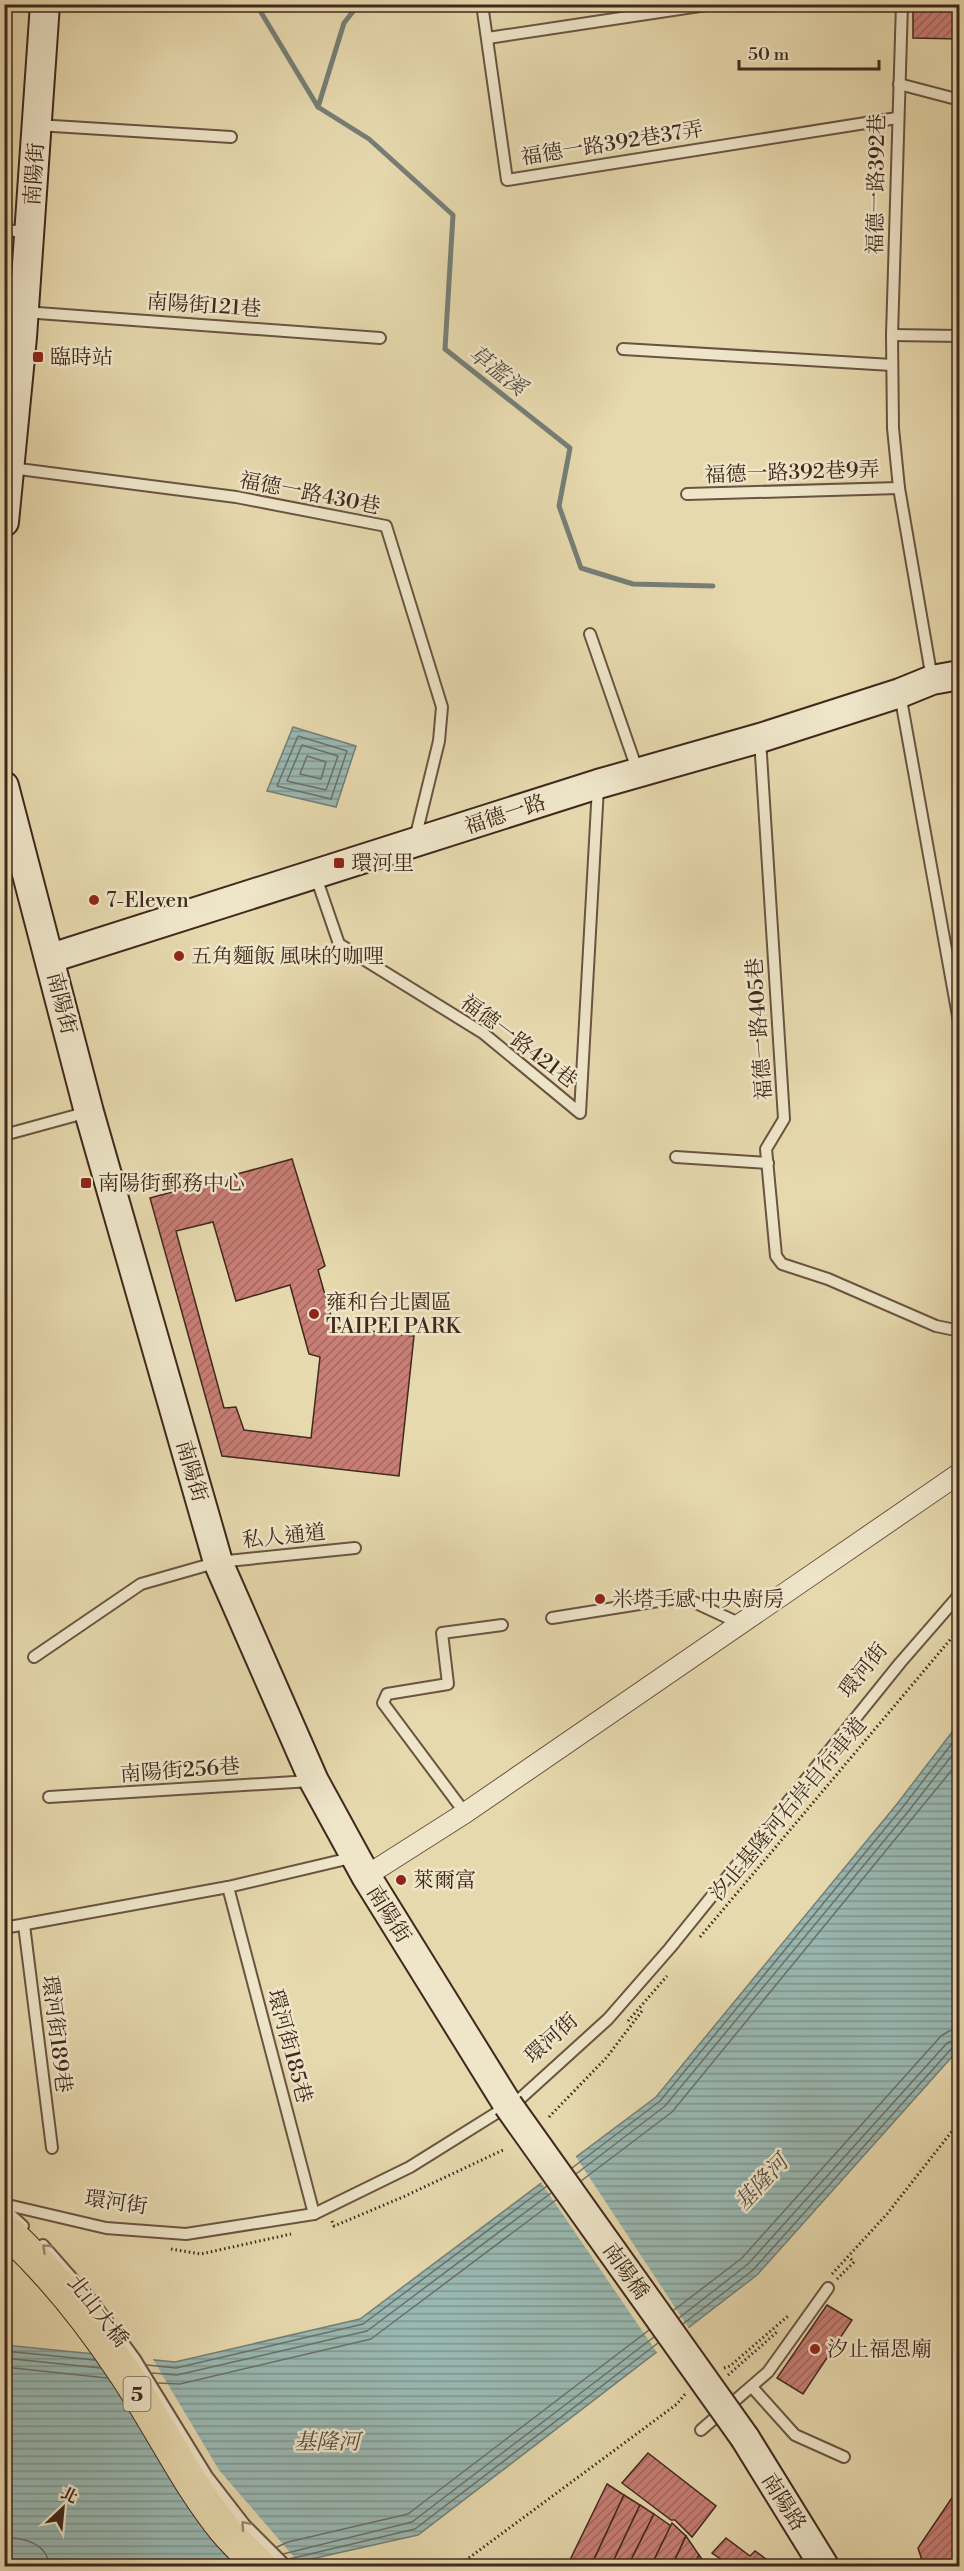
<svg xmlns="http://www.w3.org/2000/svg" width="964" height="2571" viewBox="0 0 964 2571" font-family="'Libre Bodoni','Noto Serif TC',serif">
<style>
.water{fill:url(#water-rules);stroke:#757f77;stroke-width:1.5}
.pier{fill:#e7d9ae}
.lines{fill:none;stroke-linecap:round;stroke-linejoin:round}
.shore{stroke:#6c7068;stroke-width:1.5}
.stream{stroke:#757f77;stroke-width:5}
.building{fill:url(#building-hatch);stroke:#40281d;stroke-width:1.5;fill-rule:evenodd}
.lane-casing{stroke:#6a5441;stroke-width:14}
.street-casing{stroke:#6a5441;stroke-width:22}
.secondary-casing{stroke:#40281d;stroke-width:32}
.primary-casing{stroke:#40281d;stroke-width:34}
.path{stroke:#40281d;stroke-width:3;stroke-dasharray:1.5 3;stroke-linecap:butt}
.lane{stroke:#efe6ca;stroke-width:10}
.street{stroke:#efe6ca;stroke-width:20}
.secondary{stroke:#efe6ca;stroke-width:28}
.primary{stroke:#e7d9ae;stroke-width:32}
.secondary-bridge-casing{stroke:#40281d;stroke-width:32;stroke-linecap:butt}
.secondary-bridge{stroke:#efe6ca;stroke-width:28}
.oneway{stroke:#988774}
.poi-dot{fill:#8f2418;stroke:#efe6ca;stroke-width:2}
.labels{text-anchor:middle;stroke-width:5;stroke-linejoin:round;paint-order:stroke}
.shield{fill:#efe6ca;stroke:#746151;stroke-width:1.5}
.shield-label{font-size:20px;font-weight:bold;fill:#40281d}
.street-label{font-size:21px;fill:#40281d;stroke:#efe6ca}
.poi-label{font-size:21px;fill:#40281d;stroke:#efe6ca;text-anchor:start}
.water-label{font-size:22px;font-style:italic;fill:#564c42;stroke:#efe6ca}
</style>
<defs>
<pattern id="water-rules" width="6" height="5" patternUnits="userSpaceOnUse" patternTransform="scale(1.5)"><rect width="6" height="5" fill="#99b9b3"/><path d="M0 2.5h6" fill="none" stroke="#7e9691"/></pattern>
<pattern id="building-hatch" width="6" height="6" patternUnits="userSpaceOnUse" patternTransform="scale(1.5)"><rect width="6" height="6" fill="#c87e75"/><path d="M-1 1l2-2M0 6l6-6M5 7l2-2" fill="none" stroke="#a4675f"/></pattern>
</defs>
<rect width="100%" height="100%" fill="#e7d9ae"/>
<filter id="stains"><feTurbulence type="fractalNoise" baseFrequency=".00333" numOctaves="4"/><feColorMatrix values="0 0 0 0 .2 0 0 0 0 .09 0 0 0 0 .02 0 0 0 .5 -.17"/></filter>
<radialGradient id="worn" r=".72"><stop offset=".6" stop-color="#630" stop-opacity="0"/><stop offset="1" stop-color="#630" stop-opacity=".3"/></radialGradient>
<g class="water">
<polygon points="293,727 356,746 336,807 267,791"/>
<polygon points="959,1723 959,2049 757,2275 418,2535 280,2566 39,2566 5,2559 5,2345 175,2362 360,2319 656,2097 897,1804"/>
</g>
<g class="pier">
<polygon points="574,2154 690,2330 658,2354 540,2181"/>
<polygon points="93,2351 151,2356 219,2470 301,2565 249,2566"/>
</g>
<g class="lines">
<g class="shore">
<polygon points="298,736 347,751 331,799 277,786"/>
<polygon points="302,745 338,756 326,790 287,781"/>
<polygon points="307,756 326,762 321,779 300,774"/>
<polyline points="572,2168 660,2101 902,1808 960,1733"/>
<polyline points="576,2174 665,2106 907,1813 960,1745"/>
<polyline points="581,2181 672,2112 960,1760"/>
<polyline points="674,2310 742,2258 941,2036 949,2031 960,2029"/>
<polyline points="679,2318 748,2264 947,2043 960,2038"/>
<polyline points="683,2324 753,2270 952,2048 960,2046"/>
<polyline points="4,2351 95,2360"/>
<polyline points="4,2358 100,2368"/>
<polyline points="147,2365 176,2368 363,2324 547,2186"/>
<polyline points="4,2367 107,2378"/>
<polyline points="152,2373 177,2375 367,2331 551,2193"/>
<polyline points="158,2383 180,2384 371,2339 556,2200"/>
<path d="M4 2537C24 2538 48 2543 49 2566"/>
<polyline points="277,2547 288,2542 408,2514 649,2330"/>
<polyline points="283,2554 412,2522 654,2337"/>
<polyline points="289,2559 415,2529 658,2343"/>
</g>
<g class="stream">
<polyline points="256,4 318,107 369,139 453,215 445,349 570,448 559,506 581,568 633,584 713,586"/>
<polyline points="318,107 344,23 359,4"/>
</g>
</g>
<g class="building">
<polygon points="913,4 960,4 960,39 913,38"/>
<path d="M292 1159 325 1266 318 1270 334 1327 414 1336 399 1476 222 1456 150 1198ZM213 1222 236 1301 290 1285 309 1354 320 1357 311 1438 244 1430 236 1407 224 1408 176 1231Z"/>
<polygon points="827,2305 852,2320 803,2394 777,2378"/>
<polygon points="648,2453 716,2506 692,2537 675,2520 671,2520 622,2483"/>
<polygon points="607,2484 624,2495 591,2566 567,2566"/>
<polygon points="960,2486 960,2566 924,2566 918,2548"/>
<polygon points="624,2495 640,2505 611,2566 591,2566"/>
<polygon points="640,2505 654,2514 628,2566 611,2566"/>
<polygon points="654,2514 671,2526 651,2566 628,2566"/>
<polygon points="672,2523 686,2536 672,2566 651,2566"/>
<polygon points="686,2536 699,2555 693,2566 672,2566"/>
<polygon points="726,2538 750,2556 755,2551 773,2564 771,2566 731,2566 712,2553"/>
<polygon points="699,2555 704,2562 712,2566 693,2566"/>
</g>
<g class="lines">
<defs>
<g id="lane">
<polyline points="482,4 507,180 897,118"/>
<polyline points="902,4 892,335 893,428 899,488 932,679"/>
<polyline points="488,38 713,4"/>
<polyline points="899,84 960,100"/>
<polyline points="37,125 231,137"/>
<polyline points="4,230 29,232"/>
<polyline points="24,312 380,338"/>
<polyline points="892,335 960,336"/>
<polyline points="623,349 892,365"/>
<polyline points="11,468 236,497 386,526 442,707 439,741 415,839"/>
<polyline points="687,494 899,488"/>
<polyline points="590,634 638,772"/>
<polyline points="900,694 960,1027"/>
<polyline points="760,739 784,1119 766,1149 776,1256 782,1264 828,1279 936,1326 960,1331"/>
<polyline points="316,877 339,944 483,1033 580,1113 598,787"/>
<polyline points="4,1135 88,1112"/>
<polyline points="676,1157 768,1163"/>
<polyline points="552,1618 683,1597 741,1624"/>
<polyline points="34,1657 141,1584 218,1562 355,1548"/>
<polyline points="49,1797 311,1781"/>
<polyline points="465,1813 383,1703 387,1694 448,1684 442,1633 502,1625"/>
<polyline points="228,1887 314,2214"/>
<polyline points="24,1925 52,2148"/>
<polyline points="4,1928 228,1887 355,1857"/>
<polyline points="12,2206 106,2228 186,2234 314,2214 410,2167 522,2097 608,2019 670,1948 900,1663 960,1594"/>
<polyline points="4,2209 23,2226"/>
<polyline points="43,2245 93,2302 135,2359 207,2476 245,2525 286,2566"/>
<polyline points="752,2387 795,2435 844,2457"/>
<polyline points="701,2430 768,2372 828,2288"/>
</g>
<polyline id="street" points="366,1876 465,1813 960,1473"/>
<g id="secondary">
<polyline points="4,522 22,337 45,4"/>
<polyline points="4,786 89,1112 218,1562 314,1781 366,1876 508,2105"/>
<polyline points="51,958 598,784 760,738 900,693 932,680 960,675"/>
<polyline points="745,2438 824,2566"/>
</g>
<path id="primary" d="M4 2229C51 2271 90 2321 124 2372 159 2424 186 2482 225 2530 236 2543 248 2554 260 2566"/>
</defs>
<use href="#lane" class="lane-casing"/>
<use href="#street" class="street-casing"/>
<use href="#secondary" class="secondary-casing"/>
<use href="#primary" class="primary-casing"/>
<g class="path">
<polyline points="700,1937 960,1628"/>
<polyline points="628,2021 667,1976"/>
<polyline points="549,2117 607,2057 642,2011 640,2009"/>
<polyline points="332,2221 334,2226 403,2197 503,2150"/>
<polyline points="171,2249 201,2254 291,2234"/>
<polyline points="832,2274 887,2214 960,2121"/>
<polyline points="837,2279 854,2262 849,2257"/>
<polyline points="724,2368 730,2366 788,2316"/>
<polyline points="728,2375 777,2332"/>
<polyline points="458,2566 677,2404 686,2393"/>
</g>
<use href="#lane" class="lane"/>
<use href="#street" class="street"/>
<use href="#secondary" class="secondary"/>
<use href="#primary" class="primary"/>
<defs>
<polyline id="secondary-bridge" points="508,2105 745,2438"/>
</defs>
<use href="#secondary-bridge" class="secondary-bridge-casing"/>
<use href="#secondary-bridge" class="secondary-bridge"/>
</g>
<defs><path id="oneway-chevron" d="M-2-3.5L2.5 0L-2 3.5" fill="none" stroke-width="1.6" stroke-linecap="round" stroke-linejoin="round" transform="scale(1.5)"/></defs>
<g class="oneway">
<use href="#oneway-chevron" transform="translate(46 2248) rotate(-136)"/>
<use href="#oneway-chevron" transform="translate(245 2525) rotate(-131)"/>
</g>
<g class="poi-dot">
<rect x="32" y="351" width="12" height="12" rx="3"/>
<rect x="333" y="857" width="12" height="12" rx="3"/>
<circle cx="94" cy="900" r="6"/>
<circle cx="179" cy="956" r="6"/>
<rect x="80" y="1177" width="12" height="12" rx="3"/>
<circle cx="314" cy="1314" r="6"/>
<circle cx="600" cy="1599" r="6"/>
<circle cx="401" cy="1880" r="6"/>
<circle cx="815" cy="2349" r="6"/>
</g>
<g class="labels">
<rect class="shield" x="123.5" y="2377" width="27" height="34" rx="4.5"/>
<g class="shield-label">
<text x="137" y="2401">5</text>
</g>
<g class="street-label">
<text transform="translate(612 143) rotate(-9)" y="7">福德一路392巷37弄</text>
<text transform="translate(34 174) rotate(-86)" y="7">南陽街</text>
<text transform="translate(876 184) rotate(-89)" y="7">福德一路392巷</text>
<text transform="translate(204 305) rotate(4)" y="7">南陽街121巷</text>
<text transform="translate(792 472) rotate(-2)" y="7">福德一路392巷9弄</text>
<text transform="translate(310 493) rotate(11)" y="7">福德一路430巷</text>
<text transform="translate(505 814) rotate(-18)" y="7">福德一路</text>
<text transform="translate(62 1003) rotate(76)" y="7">南陽街</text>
<text transform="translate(759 1029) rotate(-94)" y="7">福德一路405巷</text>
<text transform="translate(519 1041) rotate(37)" y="7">福德一路421巷</text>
<text transform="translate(192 1471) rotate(74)" y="7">南陽街</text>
<text transform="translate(284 1536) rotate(-6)" y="7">私人通道</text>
<text transform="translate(863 1670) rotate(-51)" y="7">環河街</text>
<text transform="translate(180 1770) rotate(-4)" y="7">南陽街256巷</text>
<text transform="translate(788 1809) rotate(-50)" y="7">汐止基隆河右岸自行車道</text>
<text transform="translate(389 1914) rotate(58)" y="7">南陽街</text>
<text transform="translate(57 2034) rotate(83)" y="7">環河街189巷</text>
<text transform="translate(551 2038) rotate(-42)" y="7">環河街</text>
<text transform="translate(290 2046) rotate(75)" y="7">環河街185巷</text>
<text transform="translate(116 2202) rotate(8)" y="7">環河街</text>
<text transform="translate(626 2271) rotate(55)" y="7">南陽橋</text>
<text transform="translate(98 2311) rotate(52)" y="7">北山大橋</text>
<text transform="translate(784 2502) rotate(58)" y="7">南陽路</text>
</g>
<g class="poi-label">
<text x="50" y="364">臨時站</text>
<text x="351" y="870">環河里</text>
<text x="106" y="907">7-Eleven</text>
<text x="191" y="963">五角麵飯 風味的咖哩</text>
<text x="98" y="1190">南陽街郵務中心</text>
<text x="326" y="1309">雍和台北園區<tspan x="326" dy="24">TAIPEI PARK</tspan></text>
<text x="612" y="1606">米塔手感 中央廚房</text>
<text x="413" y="1887">萊爾富</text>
<text x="827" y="2356">汐止福恩廟</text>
</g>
<g class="water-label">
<text transform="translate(498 370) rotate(38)" y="8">草濫溪</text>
<text transform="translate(761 2182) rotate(-47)" y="8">基隆河</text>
<text x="327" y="2449">基隆河</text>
</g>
</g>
<rect width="964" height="2571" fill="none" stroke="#e7d9ae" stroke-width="24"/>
<rect x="6" y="6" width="952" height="2559" fill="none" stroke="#40281d" stroke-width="3"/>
<rect x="12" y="12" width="940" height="2547" fill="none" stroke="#40281d" stroke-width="1.5"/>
<g transform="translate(63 2508) rotate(26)" stroke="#efe6ca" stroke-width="4.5" paint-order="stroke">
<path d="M0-4.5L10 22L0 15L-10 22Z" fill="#40281d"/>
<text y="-9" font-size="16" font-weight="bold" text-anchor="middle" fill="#40281d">北</text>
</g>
<path d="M739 60v9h140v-9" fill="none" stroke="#40281d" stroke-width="3"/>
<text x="748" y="60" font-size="18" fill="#40281d" stroke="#efe6ca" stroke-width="4.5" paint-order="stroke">50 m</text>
<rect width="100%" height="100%" filter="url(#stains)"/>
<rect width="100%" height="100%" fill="url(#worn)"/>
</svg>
